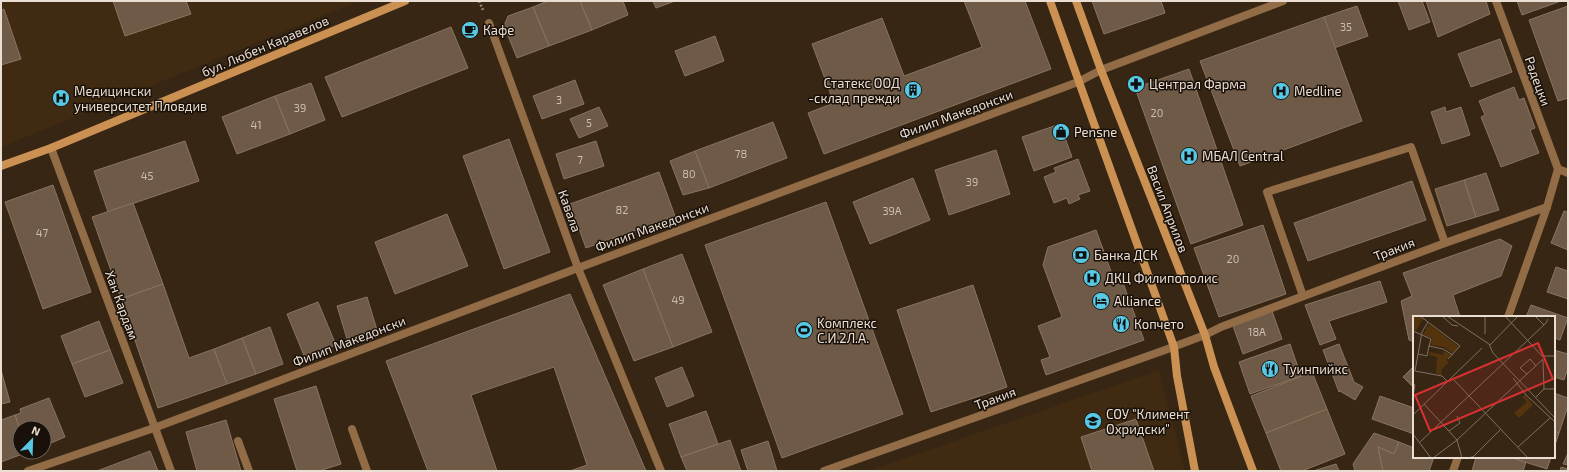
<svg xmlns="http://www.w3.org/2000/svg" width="1569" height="472" viewBox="0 0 1569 472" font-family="'Exo 2',sans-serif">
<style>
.built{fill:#402a12}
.building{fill:#6e5a47;stroke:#887460}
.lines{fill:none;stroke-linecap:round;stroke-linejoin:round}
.path{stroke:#97897a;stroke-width:2.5;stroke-dasharray:2 2;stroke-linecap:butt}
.lane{stroke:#916c47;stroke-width:8}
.street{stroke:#916c47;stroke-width:8}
.secondary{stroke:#cb9153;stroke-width:8}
.labels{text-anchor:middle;stroke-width:3;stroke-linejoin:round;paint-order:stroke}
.number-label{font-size:11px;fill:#ccbeb1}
.poi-label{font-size:13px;fill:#ebdfd4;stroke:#191109;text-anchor:start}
.street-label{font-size:13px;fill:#ebdfd4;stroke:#191109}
.inset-road{fill:none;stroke:#7f7061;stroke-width:1}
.view{fill:#d73131;fill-opacity:0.15;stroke:#d73131;stroke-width:2}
.inset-edge{fill:none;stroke:#ebdfd4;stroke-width:2}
</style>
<rect width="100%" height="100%" fill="#372614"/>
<g class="built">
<polygon points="1,1 359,1 1,147"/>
<polygon points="1159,370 1185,471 868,471"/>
</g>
<g class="building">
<polygon points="113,1 186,1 191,14 125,36"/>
<polygon points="548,1 580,1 592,30 549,46 533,7"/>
<polygon points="580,1 623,1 628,15 592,30"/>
<polygon points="653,1 675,1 656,8"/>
<polygon points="964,1 1025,1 1051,69 824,154 808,113 834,103 812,44 882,18 904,76 982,47"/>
<polygon points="1092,1 1161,1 1165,13 1104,34"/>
<polygon points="1398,1 1422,1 1430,22 1409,30"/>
<polygon points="1426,1 1486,1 1490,14 1438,37"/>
<polygon points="1517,1 1561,1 1522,15"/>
<polygon points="1357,6 1368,36 1334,48 1324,17"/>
<polygon points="1568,6 1568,98 1558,101 1529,20"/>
<polygon points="533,7 549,46 517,58 504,26 508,16"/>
<polygon points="4,9 21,59 1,65 1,11"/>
<polygon points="1324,17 1362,121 1240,166 1200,61"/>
<polygon points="451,27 468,68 342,117 325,77"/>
<polygon points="715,36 724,61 685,76 675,51"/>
<polygon points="1500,39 1512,72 1471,87 1458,54"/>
<polygon points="1189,69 1243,225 1191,244 1135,88"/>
<polygon points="575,80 584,104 542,119 533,96"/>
<polygon points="311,83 325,120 290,134 275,96"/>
<polygon points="1514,87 1519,100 1524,98 1535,128 1530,130 1539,153 1501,167 1481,117 1485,115 1479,101"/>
<polygon points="275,96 290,134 237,154 222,117"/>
<polygon points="599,107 608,126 579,138 570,119"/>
<polygon points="1445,107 1446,112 1461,107 1470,135 1442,144 1431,112"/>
<polygon points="773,122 787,158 709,188 695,151"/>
<polygon points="1060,124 1072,157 1034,171 1022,137"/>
<polygon points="509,139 550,252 504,269 463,156"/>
<polygon points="185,141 199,181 108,212 94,171"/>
<polygon points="596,141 604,166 564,179 556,154"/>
<polygon points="996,150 1010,194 949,215 935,170"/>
<polygon points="695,151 709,188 683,195 670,161"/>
<polygon points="1078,159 1090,191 1078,195 1080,199 1069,204 1067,198 1054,203 1044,177 1056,172 1054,168"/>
<polygon points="659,172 675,216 586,248 570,204"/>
<polygon points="1486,173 1499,210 1476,217 1464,180"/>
<polygon points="913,178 930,220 870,244 853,202"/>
<polygon points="1464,180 1476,217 1447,226 1435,189"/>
<polygon points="1412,181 1426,220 1308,261 1294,223"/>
<polygon points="53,185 91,292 43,309 5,202"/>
<polygon points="826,202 903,414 782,458 705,245"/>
<polygon points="133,203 163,284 121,299 92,217"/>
<polygon points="1564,211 1568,212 1568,250 1551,243"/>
<polygon points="447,214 468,266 395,294 375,242"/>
<polygon points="1263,225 1286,294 1219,317 1194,248"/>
<polygon points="1096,230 1116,285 1123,283 1144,340 1046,375 1041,360 1050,357 1038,326 1062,317 1043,265 1048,247"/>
<polygon points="1500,239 1512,246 1501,276 1453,295 1460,317 1414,317 1414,342 1409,340 1401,301 1412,296 1403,273"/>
<polygon points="682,254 712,332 673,347 643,269"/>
<polygon points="1556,267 1568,271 1568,299 1547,292"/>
<polygon points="643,269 673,347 634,361 603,285"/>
<polygon points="1380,281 1387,302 1329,321 1336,339 1320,345 1305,305"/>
<polygon points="163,284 189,358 214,349 227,384 158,408 121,299"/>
<polygon points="973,285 1007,387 931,412 897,310"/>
<polygon points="570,294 646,471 570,471 587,465 554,367 471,395 497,471 428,471 386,361"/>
<polygon points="367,297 377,330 347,339 337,306"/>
<polygon points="318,302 336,345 305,358 287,314"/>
<polygon points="1531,305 1568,318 1560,340 1554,338 1554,317 1526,317"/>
<polygon points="1272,311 1282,339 1243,354 1233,326"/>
<polygon points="99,321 110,350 72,364 61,336"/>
<polygon points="270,327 283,364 256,374 242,338"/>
<polygon points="242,338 256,374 227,384 214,349"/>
<polygon points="1290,344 1301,376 1250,394 1239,362"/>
<polygon points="1339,344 1354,382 1363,387 1355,400 1340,391 1339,392 1323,350"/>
<polygon points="110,350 123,383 85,397 72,364"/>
<polygon points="1554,350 1568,354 1568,368 1564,380 1554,377"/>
<polygon points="1414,366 1414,388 1403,377"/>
<polygon points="682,367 694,396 667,407 655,378"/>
<polygon points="1,370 10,402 1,404"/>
<polygon points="1312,372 1327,409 1266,433 1251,396"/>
<polygon points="316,386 341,464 319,471 297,471 274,399"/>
<polygon points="1554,393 1568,398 1568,406 1559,433 1554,431"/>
<polygon points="1380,396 1414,408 1414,434 1372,419"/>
<polygon points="49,398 65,437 44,446 44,428 20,428 20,430 15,415 21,413 20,409"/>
<polygon points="1327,409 1345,454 1302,471 1281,471 1266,433"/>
<polygon points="706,411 718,444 681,457 669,424"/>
<polygon points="15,415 20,430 20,452 28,452 1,462 1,420"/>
<polygon points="1136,419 1154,471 1092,471 1081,437"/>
<polygon points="226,420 241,471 197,471 186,432"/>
<polygon points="1554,431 1559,433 1554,448"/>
<polygon points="1374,433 1399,442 1394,454 1378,447 1383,471 1355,471 1353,464"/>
<polygon points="730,440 741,471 687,471 681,457"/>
<polygon points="768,441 777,471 748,471 741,450"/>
<polygon points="1399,442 1414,448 1414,457 1434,457 1429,471 1383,471 1378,447 1394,454"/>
<polygon points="150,451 158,471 97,471"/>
<polygon points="1568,453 1568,465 1563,464"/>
<polygon points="1476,457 1509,457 1526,462 1523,471 1472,471"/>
<polygon points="1509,457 1551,457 1547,469"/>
<polygon points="1336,464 1339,471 1313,471"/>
<polygon points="1561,467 1568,469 1568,471 1560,471"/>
</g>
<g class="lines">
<polyline class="path" points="479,1 483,10"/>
<g class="lane">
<polyline points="1303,296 1267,192 1411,147 1445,243"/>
<polyline points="352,429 367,471"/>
<polyline points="238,441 249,471"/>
</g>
<g class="street">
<polyline points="1496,1 1558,169"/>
<polyline points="489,23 578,268 661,471"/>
<polyline points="51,148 171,471"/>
<polyline points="1558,169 1568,173"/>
<polyline points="1508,317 1547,207 1558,169"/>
<polyline points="28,471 154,428 578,268 1078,82 1101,70 1283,1"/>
<polyline points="824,471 1165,350 1205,335 1221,327 1445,243 1547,207"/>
<polyline points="1453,471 1458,457"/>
</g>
<g class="secondary">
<polyline points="1050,1 1174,347 1177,376 1195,471"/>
<polyline points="1076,1 1101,70 1205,335 1214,367 1253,471"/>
<polyline points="1,166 51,148 405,1"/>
</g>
</g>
<defs>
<symbol id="cafe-disc" viewBox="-11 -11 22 22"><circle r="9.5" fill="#58c9e4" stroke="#191109"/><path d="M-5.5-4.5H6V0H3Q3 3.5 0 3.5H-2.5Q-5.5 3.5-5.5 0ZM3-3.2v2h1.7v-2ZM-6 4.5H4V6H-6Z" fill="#111"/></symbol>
<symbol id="pharmacy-disc" viewBox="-11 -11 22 22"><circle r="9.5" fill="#58c9e4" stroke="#191109"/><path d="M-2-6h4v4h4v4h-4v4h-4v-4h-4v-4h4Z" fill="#111"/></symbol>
<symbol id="building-disc" viewBox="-11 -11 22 22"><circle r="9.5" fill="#58c9e4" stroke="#191109"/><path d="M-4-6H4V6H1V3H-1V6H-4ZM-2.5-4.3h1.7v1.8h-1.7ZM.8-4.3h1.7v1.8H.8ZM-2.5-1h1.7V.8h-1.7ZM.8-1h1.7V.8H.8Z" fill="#111"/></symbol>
<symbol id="hospital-disc" viewBox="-11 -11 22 22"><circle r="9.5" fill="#58c9e4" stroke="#191109"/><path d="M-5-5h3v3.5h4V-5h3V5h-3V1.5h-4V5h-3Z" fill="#111"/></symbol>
<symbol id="shop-disc" viewBox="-11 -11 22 22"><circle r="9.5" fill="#58c9e4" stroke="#191109"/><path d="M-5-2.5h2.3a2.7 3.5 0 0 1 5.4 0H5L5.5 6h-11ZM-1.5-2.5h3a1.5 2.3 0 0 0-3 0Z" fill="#111"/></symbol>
<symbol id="bank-disc" viewBox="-11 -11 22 22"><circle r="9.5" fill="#58c9e4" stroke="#191109"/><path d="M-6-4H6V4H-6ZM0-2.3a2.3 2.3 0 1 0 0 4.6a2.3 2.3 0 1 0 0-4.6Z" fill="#111"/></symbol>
<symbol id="hotel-disc" viewBox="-11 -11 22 22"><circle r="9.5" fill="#58c9e4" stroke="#191109"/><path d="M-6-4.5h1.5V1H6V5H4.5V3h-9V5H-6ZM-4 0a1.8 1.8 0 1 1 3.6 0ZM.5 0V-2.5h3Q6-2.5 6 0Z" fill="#111"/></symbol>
<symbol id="restaurant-disc" viewBox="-11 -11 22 22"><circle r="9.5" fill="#58c9e4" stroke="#191109"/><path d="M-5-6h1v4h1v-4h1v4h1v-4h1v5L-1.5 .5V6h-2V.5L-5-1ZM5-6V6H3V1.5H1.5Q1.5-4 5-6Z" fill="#111"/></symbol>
<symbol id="stadium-disc" viewBox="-11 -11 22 22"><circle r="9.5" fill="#58c9e4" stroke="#191109"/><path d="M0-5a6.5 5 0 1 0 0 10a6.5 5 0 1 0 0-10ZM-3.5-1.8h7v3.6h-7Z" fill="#111"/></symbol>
<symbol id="school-disc" viewBox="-11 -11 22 22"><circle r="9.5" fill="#58c9e4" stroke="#191109"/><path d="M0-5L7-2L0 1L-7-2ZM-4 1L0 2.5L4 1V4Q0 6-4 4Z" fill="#111"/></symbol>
</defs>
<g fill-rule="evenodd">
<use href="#cafe-disc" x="460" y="20" width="20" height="20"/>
<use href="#pharmacy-disc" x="1126" y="74" width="20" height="20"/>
<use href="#building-disc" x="903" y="80" width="20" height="20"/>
<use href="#hospital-disc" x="1271" y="81" width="20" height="20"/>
<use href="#hospital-disc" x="51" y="88" width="20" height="20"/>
<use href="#shop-disc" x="1051" y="122" width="20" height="20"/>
<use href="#hospital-disc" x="1179" y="146" width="20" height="20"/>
<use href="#bank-disc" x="1071" y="245" width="20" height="20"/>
<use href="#hospital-disc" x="1082" y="268" width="20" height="20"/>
<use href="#hotel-disc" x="1091" y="291" width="20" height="20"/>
<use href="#restaurant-disc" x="1111" y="314" width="20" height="20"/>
<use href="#stadium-disc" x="794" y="320" width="20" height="20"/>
<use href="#restaurant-disc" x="1260" y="359" width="20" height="20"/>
<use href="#school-disc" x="1083" y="411" width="20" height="20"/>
</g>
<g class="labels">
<g class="number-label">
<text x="1346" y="31">35</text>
<text x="559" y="104">3</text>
<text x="300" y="112">39</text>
<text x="1157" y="117">20</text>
<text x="589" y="127">5</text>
<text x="256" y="129">41</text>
<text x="741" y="158">78</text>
<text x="580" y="164">7</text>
<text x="689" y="178">80</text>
<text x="147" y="180">45</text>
<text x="972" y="186">39</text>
<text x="622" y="214">82</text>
<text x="892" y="215">39А</text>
<text x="42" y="237">47</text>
<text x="1233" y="263">20</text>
<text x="678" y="304">49</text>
<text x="1257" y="336">18А</text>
</g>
<g class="poi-label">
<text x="483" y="35">Кафе</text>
<text x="900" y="88" text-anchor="end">Статекс ООД<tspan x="900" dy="15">-склад прежди</tspan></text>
<text x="1149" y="89">Централ Фарма</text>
<text x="74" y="96">Медицински<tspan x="74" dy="15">университет Пловдив</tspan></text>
<text x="1294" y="96">Medline</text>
<text x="1074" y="137">Pensne</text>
<text x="1202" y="161">МБАЛ Central</text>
<text x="1094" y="260">Банка ДСК</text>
<text x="1105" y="283">ДКЦ Филипополис</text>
<text x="1114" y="306">Alliance</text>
<text x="817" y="328">Kомплекс<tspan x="817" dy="15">С.И.2Л.А.</tspan></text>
<text x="1134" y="329">Копчето</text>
<text x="1283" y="374">Туинпийкс</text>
<text x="1106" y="419">СОУ "Климент<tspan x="1106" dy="15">Охридски"</tspan></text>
</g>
<g class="street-label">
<text transform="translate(265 46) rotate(-23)" y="5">бул. Любен Каравелов</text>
<text transform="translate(1538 81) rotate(70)" y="5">Радецки</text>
<text transform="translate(956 114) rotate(-20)" y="5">Филип Македонски</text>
<text transform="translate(1168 209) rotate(69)" y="5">Васил Априлов</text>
<text transform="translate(570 211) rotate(70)" y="5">Кавала</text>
<text transform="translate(652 227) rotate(-20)" y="5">Филип Македонски</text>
<text transform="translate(1394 249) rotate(-21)" y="5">Тракия</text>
<text transform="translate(122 305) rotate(70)" y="5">Хан Кардам</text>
<text transform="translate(349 341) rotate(-21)" y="5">Филип Македонски</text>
<text transform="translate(995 398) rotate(-20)" y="5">Тракия</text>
</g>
</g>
<g transform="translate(1413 316)">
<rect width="142" height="142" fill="#372614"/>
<path d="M0 0 10 2 3 15 0 13ZM16 8 46 31 40 37 31 31 18 29 19 22 10 19ZM31 35 38 39 33 44 36 46 28 54 29 59 23 58 24 41 16 39 17 36 30 39ZM112 79 120 89 106 102 101 97 114 86 109 81Z" fill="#54340c"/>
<path class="inset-road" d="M7 0 47 30 35 43M29 0 39 9 45 10M34 0 76 28 80 37 142 102M92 0 129 40M122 0 131 9M15 6 9 16 2 55 29 60 34 65M0 15 18 23 16 30M72 18V0M77 29 105 0M5 38 14 40 16 30 30 33 40 39M129 40H142M130 44 131 73M114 58 107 52 117 43 123 50M100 62 113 79 142 106M41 64 115 142M0 67 2 69 0 80M123 81 131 73H142M11 88 44 124 49 142M0 99 69 32M36 115 47 107 44 100M0 118 18 142M7 126 133 7 135 3M105 131 137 102M20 142 44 124 130 43M56 142 61 140 88 113"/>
<path class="view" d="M125 27 140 63 17 115 2 79Z"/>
<rect width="142" height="142" class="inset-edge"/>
</g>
<rect width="1569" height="472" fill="none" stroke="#ebdfd4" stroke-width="4"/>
<g transform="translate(32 440) rotate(23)"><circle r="19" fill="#191109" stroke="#6d635a"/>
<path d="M0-3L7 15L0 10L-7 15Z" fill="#58c9e4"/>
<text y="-6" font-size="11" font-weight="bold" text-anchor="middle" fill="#ebdfd4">N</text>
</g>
</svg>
